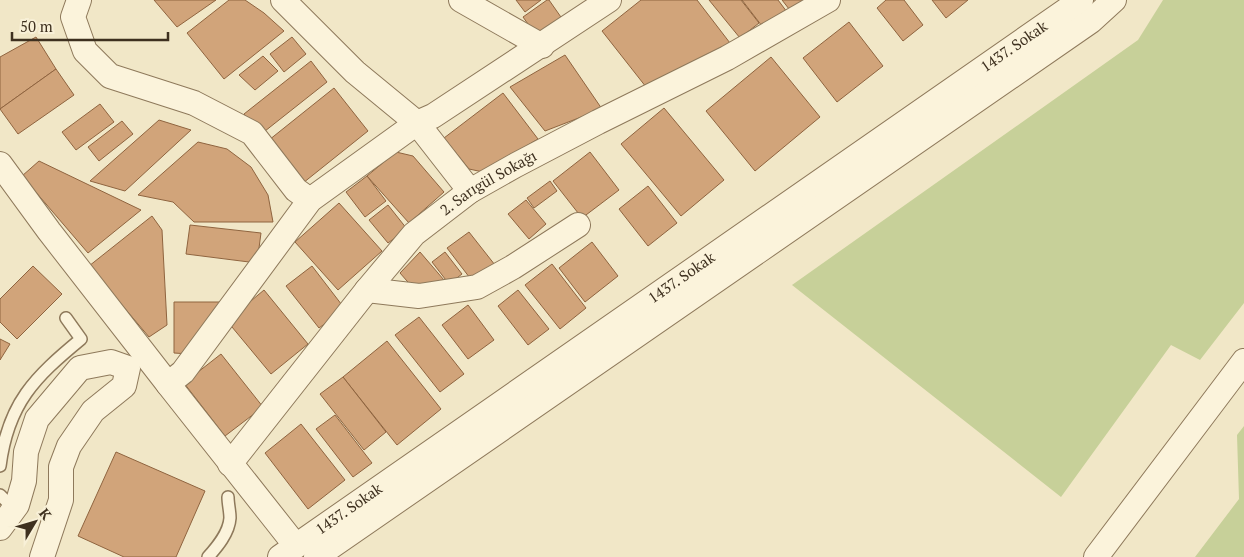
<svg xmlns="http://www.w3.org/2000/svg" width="1244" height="557" viewBox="0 0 1244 557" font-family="'PT Serif',serif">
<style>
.green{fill:#c7d099}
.building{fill:#d1a47a;stroke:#8f643f}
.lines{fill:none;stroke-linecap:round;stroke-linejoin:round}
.service-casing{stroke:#8e795b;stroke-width:14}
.minor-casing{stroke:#8e795b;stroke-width:26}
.service{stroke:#fbf3db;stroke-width:11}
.minor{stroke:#fbf3db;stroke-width:24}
.labels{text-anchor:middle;stroke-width:4;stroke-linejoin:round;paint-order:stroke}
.street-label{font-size:15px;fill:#3e301f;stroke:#f8f0d7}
</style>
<rect width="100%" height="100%" fill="#f1e7c7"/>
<g class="green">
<polygon points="1163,0 1244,0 1244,303 1200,360 1171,345 1061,497 792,285 1138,40"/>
<polygon points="1244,426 1244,557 1195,557 1239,499 1237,435"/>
</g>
<g class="building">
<polygon points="154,0 216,0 177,27"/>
<polygon points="229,0 245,0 264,13 284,31 224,79 187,33"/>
<polygon points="516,0 541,0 525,12"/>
<polygon points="547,0 549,0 563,20 538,38 523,17"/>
<polygon points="641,0 697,0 730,43 650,92 602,31"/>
<polygon points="709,0 741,0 759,23 740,38"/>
<polygon points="742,0 778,0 787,12 765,30"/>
<polygon points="782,0 811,0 793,14"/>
<polygon points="886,0 904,0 923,25 903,41 877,8"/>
<polygon points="932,0 968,0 946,18"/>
<polygon points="849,22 883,66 837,102 803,58"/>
<polygon points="36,37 56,69 0,109 0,57"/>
<polygon points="292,37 306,54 284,72 270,54"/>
<polygon points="565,55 602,109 545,131 510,87"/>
<polygon points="263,56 278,71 255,90 239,75"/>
<polygon points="771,57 820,117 755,171 706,111"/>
<polygon points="311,61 327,82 260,135 244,114"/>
<polygon points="56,69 74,95 18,134 0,109"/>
<polygon points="334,88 368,131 303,183 269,140"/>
<polygon points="503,93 538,139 483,172 469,169 444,138"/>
<polygon points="100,104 114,122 76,150 62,132"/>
<polygon points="664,108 724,180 681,216 621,144"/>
<polygon points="159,120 191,130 125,191 90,181"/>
<polygon points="122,121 133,134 99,161 88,147"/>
<polygon points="198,142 227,149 251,167 268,195 273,222 194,222 173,202 138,195"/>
<polygon points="396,152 413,156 444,192 409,223 367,176"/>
<polygon points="590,152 619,190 582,218 553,181"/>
<polygon points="39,161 141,210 88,253 22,176"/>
<polygon points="367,176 386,201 365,217 346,192"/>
<polygon points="550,181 557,191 534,208 527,198"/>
<polygon points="648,186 677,223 648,246 619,209"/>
<polygon points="526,200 546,224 529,239 508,214"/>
<polygon points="339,203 382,251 338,290 295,242"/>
<polygon points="388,205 407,229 388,243 369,220"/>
<polygon points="152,216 162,230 167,325 149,337 89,266"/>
<polygon points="190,225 261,233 257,263 186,254"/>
<polygon points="469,232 495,265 473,282 447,248"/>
<polygon points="592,242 618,276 585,302 559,268"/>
<polygon points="420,252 444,280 414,289 400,273"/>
<polygon points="445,252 462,274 449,284 432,262"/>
<polygon points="552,264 586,308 560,329 525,285"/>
<polygon points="33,266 62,294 17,339 0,322 0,299"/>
<polygon points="312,266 345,309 319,328 286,286"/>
<polygon points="264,290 308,344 271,374 227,321"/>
<polygon points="518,290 549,329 528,345 498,306"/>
<polygon points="174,302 222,302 190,354 174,353"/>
<polygon points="468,305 494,340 468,359 442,325"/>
<polygon points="419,317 464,374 440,392 395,335"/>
<polygon points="0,339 10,344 0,360"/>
<polygon points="387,341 441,409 397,445 343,377"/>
<polygon points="221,354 263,407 225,436 184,383"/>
<polygon points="343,377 386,432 364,450 320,394"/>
<polygon points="335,415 372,463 353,477 316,429"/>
<polygon points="301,424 345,480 308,509 265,453"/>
<polygon points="116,452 205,491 176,557 124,557 78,536"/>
</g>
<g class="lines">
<defs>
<g id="service">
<path d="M0 466C8 403 35 377 81 339L66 318"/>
<polyline points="0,495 14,509"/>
<path d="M208 557C217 547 229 533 230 518 230 511 228 504 228 497"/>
</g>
<g id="minor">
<polyline points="79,0 73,17 85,51 110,76 194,103 252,133 296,190 310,200"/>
<polyline points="283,0 355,72 417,123 470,191"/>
<polyline points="461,0 542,46"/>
<polyline points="0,164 49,231 168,384 183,372 310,200 417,123 433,116 609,0"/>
<polyline points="367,290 419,296 477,287 513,267 578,225"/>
<polyline points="168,384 296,546"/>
<path id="s1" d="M230 464 367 290 414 234 470 191 516 165 598 122 727 58 828 0"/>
<polyline points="0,528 17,505 24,481 26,452 37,419 80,368 111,362 128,368 124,386 93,411 69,446 61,467 61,500 42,557"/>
<path id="s2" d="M280 557 1081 0"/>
<polyline points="316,557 1091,21 1114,0"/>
<polyline points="1096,557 1244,361"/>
</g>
</defs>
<use href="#service" class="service-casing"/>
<use href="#minor" class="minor-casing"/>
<use href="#service" class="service"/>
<use href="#minor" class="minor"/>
</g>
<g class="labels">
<g class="street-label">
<text dy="5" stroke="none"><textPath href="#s2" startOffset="894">1437. Sokak</textPath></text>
<text dy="5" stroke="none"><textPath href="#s1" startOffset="385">2. Sarıgül Sokağı</textPath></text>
<text dy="5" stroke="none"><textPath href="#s2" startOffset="489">1437. Sokak</textPath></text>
<text dy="5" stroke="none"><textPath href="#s2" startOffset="84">1437. Sokak</textPath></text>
</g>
</g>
<g transform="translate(35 522) rotate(52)" stroke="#f8f0d7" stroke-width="4" paint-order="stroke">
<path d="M0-4L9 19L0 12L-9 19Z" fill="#3e301f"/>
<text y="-8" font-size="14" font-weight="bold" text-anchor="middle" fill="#3e301f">K</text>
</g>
<path d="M12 32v8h156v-8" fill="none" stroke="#3e301f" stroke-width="2.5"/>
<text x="20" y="32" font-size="15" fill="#3e301f" stroke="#f8f0d7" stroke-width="4" paint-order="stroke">50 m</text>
</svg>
